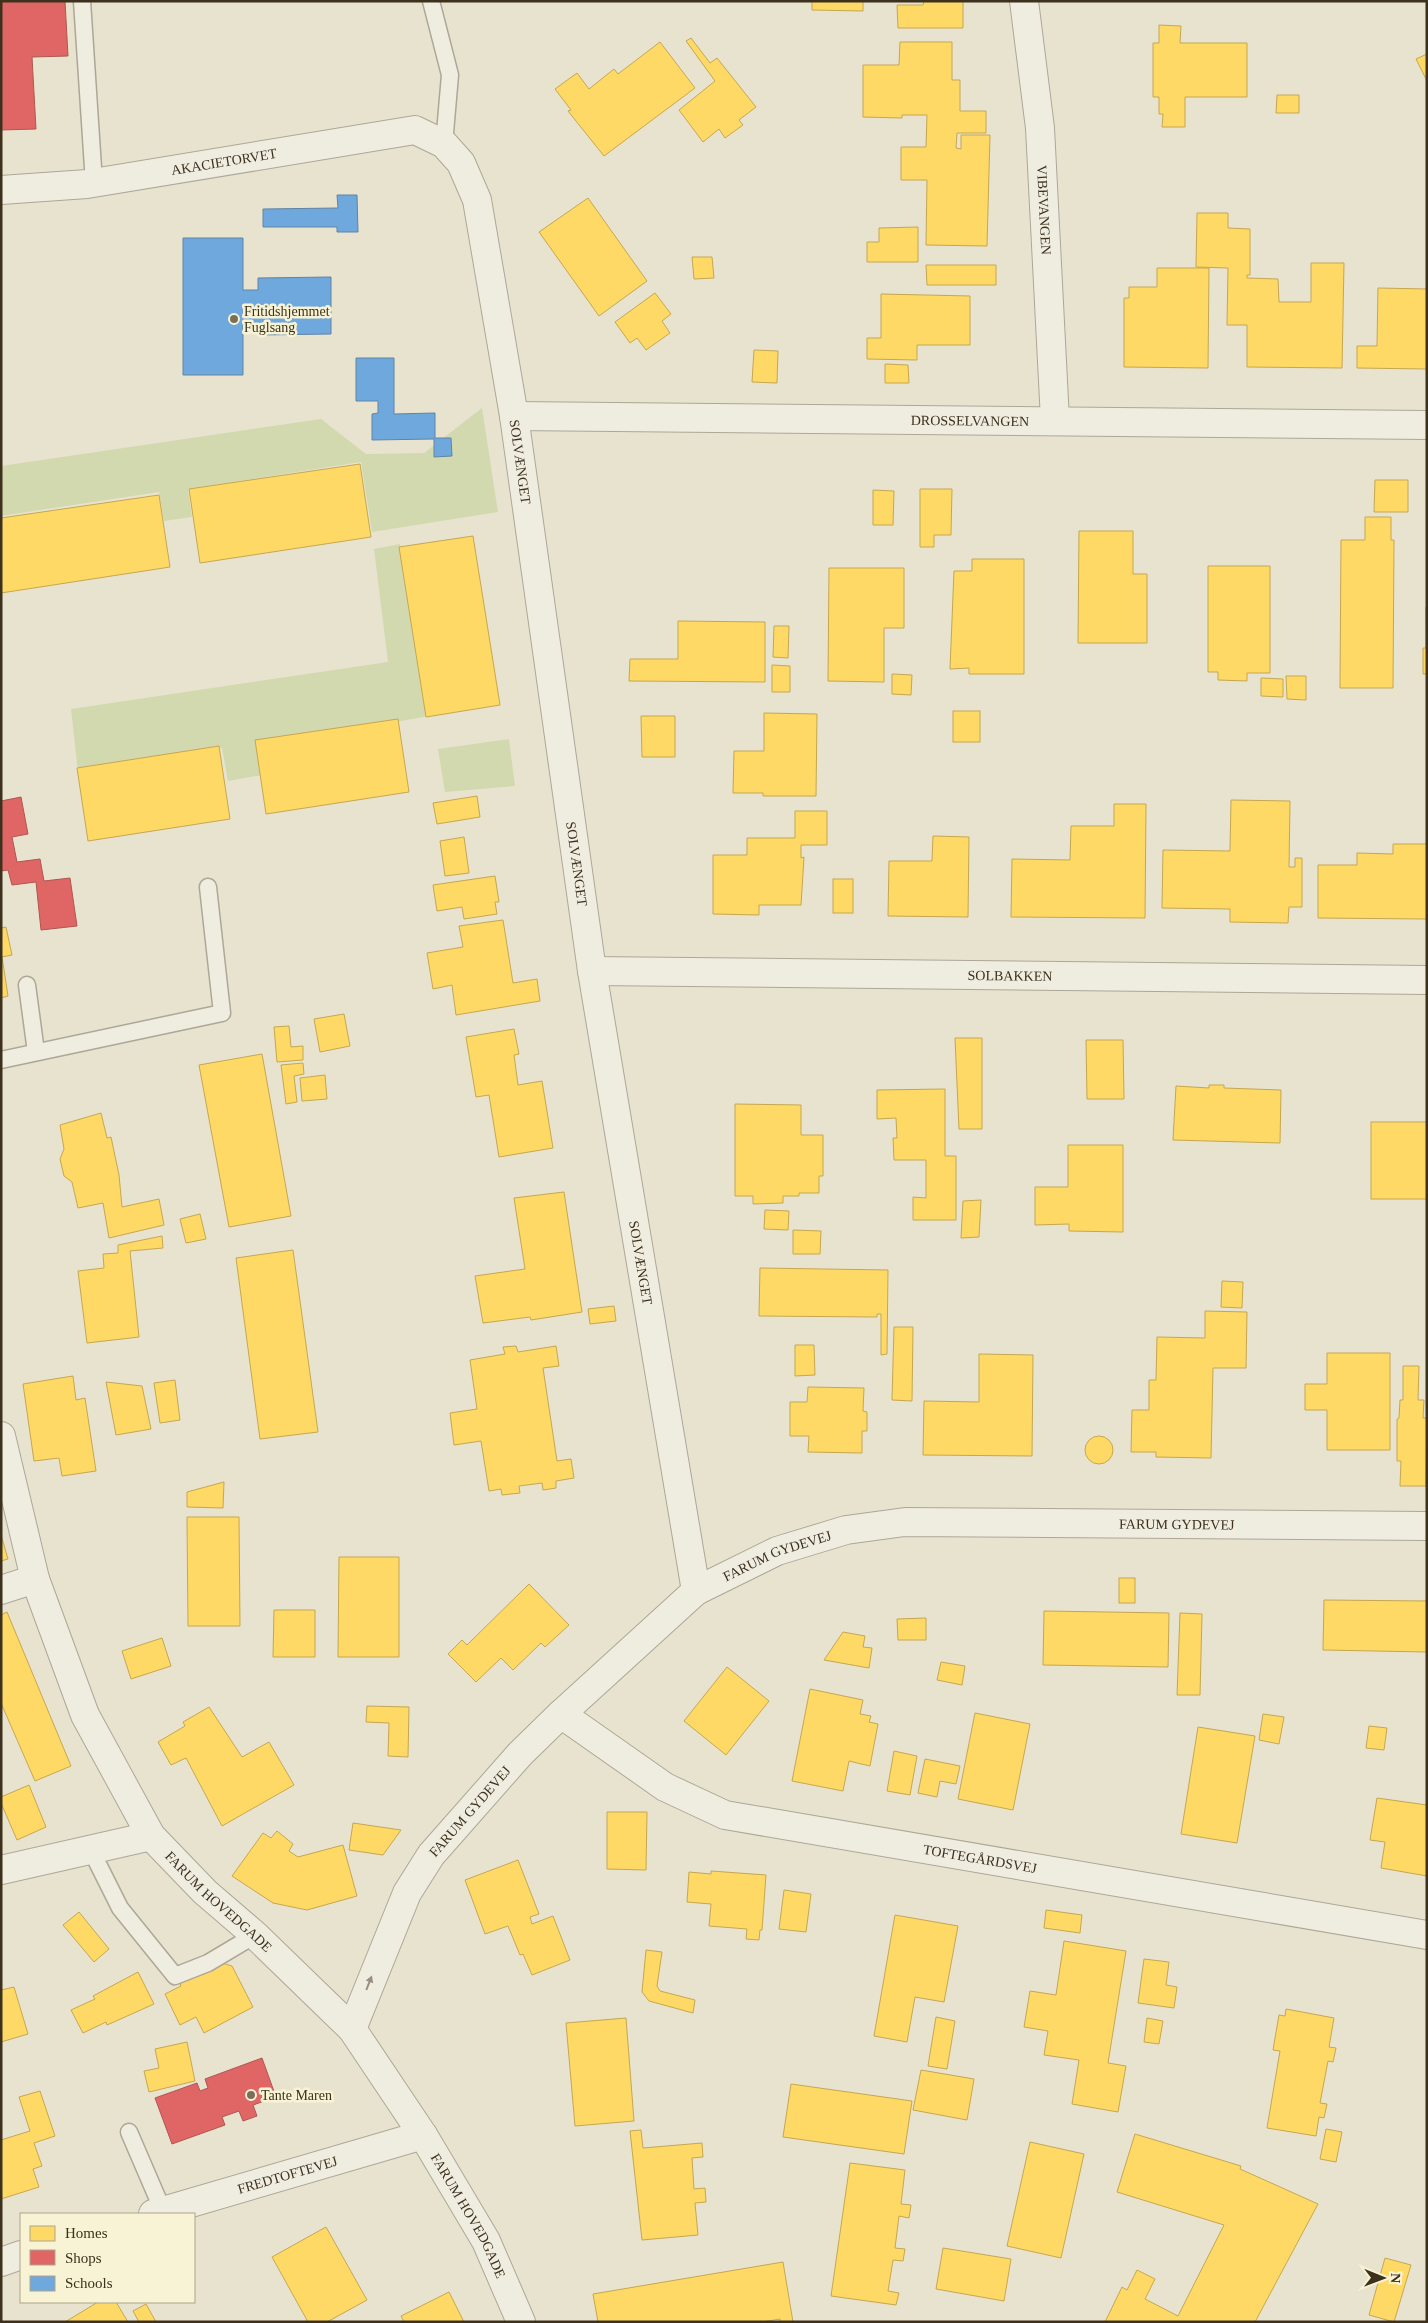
<svg xmlns="http://www.w3.org/2000/svg" width="1428" height="2323" viewBox="0 0 1428 2323" font-family="'Times New Roman',serif">
<style>
.green{fill:#d3d9af}
.homes{fill:#ffd966;stroke:#c5a750}
.shops{fill:#e06666;stroke:#af5650}
.schools{fill:#6fa8dc;stroke:#6084a3}
.lines{fill:none;stroke-linecap:round;stroke-linejoin:round}
.service-casing{stroke:#ada797;stroke-width:19}
.minor-casing{stroke:#ada797;stroke-width:30}
.tertiary-casing{stroke:#ada797;stroke-width:30}
.service{stroke:#efece0;stroke-width:16}
.minor{stroke:#efece0;stroke-width:28}
.tertiary{stroke:#efece0;stroke-width:28}
.oneway{fill:#968e7e}
.poi-dot{fill:#796f5b;stroke:#f8f3d4;stroke-width:2}
.labels{text-anchor:middle;stroke-width:5;stroke-linejoin:round;paint-order:stroke}
.street-label{font-size:14px;fill:#3d311d;stroke:#f8f3d4}
.poi-label{font-size:14px;fill:#3d311d;stroke:#f8f3d4;text-anchor:start}
</style>
<rect width="100%" height="100%" fill="#e8e3ce"/>
<g class="green">
<polygon points="482,408 498,512 372,532 361,462 188,489 192,517 164,521 159,492 1,516 1,466 321,419 366,454 424,453"/>
<polygon points="400,544 429,716 260,746 262,775 228,781 222,748 78,772 71,709 388,662 374,549"/>
<polygon points="509,739 515,786 445,792 438,749"/>
</g>
<g class="homes">
<polygon points="812,1 863,1 863,11 812,10"/>
<polygon points="924,1 963,1 963,28 898,28 897,5 923,5"/>
<polygon points="1159,25 1181,26 1180,43 1247,43 1247,97 1185,97 1185,127 1162,127 1163,114 1159,114 1159,97 1153,97 1153,43 1159,43"/>
<polygon points="691,38 710,63 717,58 756,107 739,120 743,125 725,138 719,129 703,142 679,110 715,81 686,41"/>
<polygon points="660,42 695,88 604,156 568,111 571,110 555,89 577,73 589,89 614,69 618,74"/>
<polygon points="900,42 952,42 952,80 960,80 960,111 986,111 986,133 957,133 956,148 961,149 961,135 990,135 987,246 926,245 927,180 901,180 901,147 926,147 927,115 902,115 902,118 863,117 863,65 899,65"/>
<polygon points="1427,54 1427,81 1416,59"/>
<polygon points="1277,95 1299,95 1299,113 1276,113"/>
<polygon points="588,198 647,281 599,316 539,232"/>
<polygon points="1197,213 1228,213 1228,228 1250,229 1250,275 1247,275 1247,278 1278,279 1279,302 1311,302 1311,263 1344,263 1342,368 1247,367 1247,325 1227,325 1228,268 1196,267"/>
<polygon points="918,227 918,262 867,262 867,242 879,242 879,228"/>
<polygon points="692,257 712,257 714,278 694,279"/>
<polygon points="926,265 996,265 996,285 927,285"/>
<polygon points="1157,268 1209,268 1208,368 1124,367 1124,298 1129,298 1129,287 1157,287"/>
<polygon points="1378,288 1427,289 1427,369 1357,368 1357,346 1377,346"/>
<polygon points="655,293 671,314 662,321 670,333 646,350 637,338 630,343 615,322"/>
<polygon points="881,294 970,296 970,345 917,345 917,360 867,359 867,338 881,338"/>
<polygon points="754,350 778,351 777,383 752,382"/>
<polygon points="885,364 908,365 909,383 885,383"/>
<polygon points="360,464 371,537 200,563 189,489"/>
<polygon points="1375,480 1408,480 1408,512 1374,512"/>
<polygon points="920,489 952,489 951,535 934,535 934,547 920,547"/>
<polygon points="873,490 894,491 893,525 873,525"/>
<polygon points="159,495 170,567 1,593 1,518"/>
<polygon points="1365,517 1391,517 1391,540 1394,540 1393,688 1340,688 1341,540 1365,540"/>
<polygon points="1079,531 1133,531 1133,574 1147,574 1147,643 1078,643"/>
<polygon points="473,536 500,705 426,717 399,547"/>
<polygon points="972,559 1024,559 1024,674 969,674 969,668 950,669 954,571 972,571"/>
<polygon points="1208,566 1270,566 1270,673 1247,673 1247,681 1218,680 1218,672 1208,672"/>
<polygon points="829,568 904,568 904,628 884,628 884,682 828,681"/>
<polygon points="1426,607 1427,674 1423,674 1423,648 1426,648"/>
<polygon points="678,621 765,622 765,682 629,681 630,659 678,659"/>
<polygon points="774,626 789,626 788,658 773,657"/>
<polygon points="772,665 790,666 790,692 772,692"/>
<polygon points="892,674 912,675 911,695 892,694"/>
<polygon points="1286,676 1306,676 1306,700 1287,699"/>
<polygon points="1261,678 1283,679 1283,697 1261,696"/>
<rect x="953" y="711" width="27" height="31"/>
<polygon points="764,713 817,714 816,796 763,796 763,793 733,793 734,751 764,751"/>
<polygon points="641,716 675,716 675,757 642,757"/>
<polygon points="398,719 409,792 266,814 255,740"/>
<polygon points="219,746 230,819 88,841 77,768"/>
<polygon points="477,796 480,817 437,824 433,803"/>
<polygon points="1231,800 1290,801 1289,867 1295,867 1295,858 1302,858 1302,907 1289,907 1288,923 1230,922 1230,909 1162,908 1163,850 1230,851"/>
<polygon points="1114,804 1146,804 1145,918 1011,917 1012,859 1070,860 1071,826 1114,826"/>
<polygon points="795,811 827,811 827,845 801,845 801,858 804,857 801,905 759,905 759,915 713,914 713,855 747,855 747,838 795,838"/>
<polygon points="933,836 969,837 968,917 888,916 889,861 932,861"/>
<polygon points="464,837 469,873 445,876 440,841"/>
<polygon points="1393,844 1427,844 1427,919 1318,918 1318,865 1357,865 1357,853 1393,854"/>
<polygon points="495,876 499,902 495,902 497,914 464,919 462,907 437,911 433,885"/>
<rect x="833" y="879" width="20" height="34"/>
<polygon points="503,920 513,983 537,979 540,1001 456,1015 452,985 433,989 427,953 463,947 459,926"/>
<polygon points="6,927 12,955 2,957 8,996 1,998 1,928"/>
<polygon points="344,1014 350,1046 320,1052 314,1019"/>
<polygon points="289,1026 291,1047 303,1046 303,1060 277,1062 274,1027"/>
<polygon points="514,1029 519,1054 514,1055 518,1085 542,1081 553,1148 499,1157 489,1095 476,1097 466,1037"/>
<polygon points="955,1038 982,1038 982,1129 959,1129"/>
<polygon points="1086,1040 1123,1040 1124,1099 1087,1099"/>
<polygon points="262,1054 291,1216 229,1227 199,1065"/>
<polygon points="303,1063 304,1074 294,1076 297,1102 286,1104 281,1065"/>
<polygon points="325,1075 327,1099 302,1101 300,1078"/>
<polygon points="1209,1085 1224,1085 1224,1088 1281,1090 1280,1143 1173,1140 1176,1086 1209,1088"/>
<polygon points="945,1089 945,1156 956,1156 956,1220 913,1220 913,1197 926,1198 926,1160 894,1160 893,1138 897,1138 896,1118 877,1119 877,1090"/>
<polygon points="735,1104 801,1105 801,1135 823,1135 823,1176 819,1176 819,1193 799,1193 799,1196 783,1196 783,1203 753,1204 753,1196 735,1196"/>
<polygon points="101,1113 107,1138 111,1137 119,1175 122,1207 159,1199 164,1225 109,1238 103,1203 78,1208 72,1182 64,1176 60,1159 64,1149 60,1125"/>
<rect x="1371" y="1122" width="56" height="77"/>
<polygon points="1068,1145 1123,1145 1123,1232 1069,1231 1069,1224 1035,1225 1035,1187 1068,1187"/>
<polygon points="564,1192 582,1312 531,1320 530,1317 483,1323 475,1276 525,1269 514,1198"/>
<polygon points="981,1200 979,1237 961,1238 963,1201"/>
<polygon points="765,1210 789,1211 788,1230 764,1229"/>
<polygon points="200,1214 206,1239 186,1243 180,1219"/>
<polygon points="793,1230 821,1231 820,1254 793,1254"/>
<polygon points="162,1236 163,1248 130,1251 139,1337 87,1343 78,1271 104,1268 103,1254 118,1253 118,1245"/>
<polygon points="293,1250 318,1432 260,1439 236,1258"/>
<polygon points="760,1268 888,1270 887,1354 881,1355 881,1314 877,1314 877,1317 759,1316"/>
<polygon points="1222,1281 1243,1282 1242,1308 1221,1307"/>
<polygon points="614,1306 616,1321 590,1324 588,1309"/>
<polygon points="1205,1311 1247,1312 1246,1368 1213,1368 1211,1458 1156,1457 1156,1452 1131,1452 1132,1410 1149,1410 1149,1380 1156,1380 1157,1337 1205,1338"/>
<polygon points="894,1327 913,1327 912,1401 892,1400"/>
<polygon points="795,1345 814,1345 815,1375 795,1376"/>
<polygon points="516,1346 518,1352 556,1346 559,1366 543,1368 557,1461 571,1459 574,1478 556,1481 556,1488 543,1490 542,1483 519,1486 520,1493 502,1495 501,1489 489,1491 481,1441 454,1445 450,1413 477,1409 470,1360 505,1354 503,1347"/>
<polygon points="1327,1353 1390,1353 1390,1450 1327,1450 1327,1410 1305,1410 1305,1384 1327,1384"/>
<polygon points="979,1354 1033,1355 1032,1456 923,1455 924,1401 979,1402"/>
<polygon points="1403,1366 1419,1366 1418,1400 1424,1400 1423,1418 1427,1418 1426,1486 1400,1486 1401,1461 1397,1461 1397,1419 1399,1418 1400,1400 1403,1400"/>
<polygon points="73,1376 76,1400 85,1398 96,1471 62,1476 59,1458 34,1461 23,1384"/>
<polygon points="175,1380 180,1420 160,1423 154,1383"/>
<polygon points="106,1382 142,1386 151,1429 116,1435"/>
<polygon points="808,1387 864,1388 863,1411 867,1412 867,1431 862,1431 862,1453 808,1452 809,1436 790,1436 790,1402 807,1402"/>
<circle cx="1099" cy="1450" r="14"/>
<polygon points="224,1482 223,1508 187,1507 187,1492"/>
<polygon points="187,1517 239,1517 240,1626 188,1626"/>
<polygon points="1,1535 8,1559 1,1561"/>
<polygon points="339,1557 399,1557 399,1657 338,1657"/>
<rect x="1119" y="1578" width="16" height="25"/>
<polygon points="529,1584 569,1625 545,1647 541,1643 513,1670 501,1658 476,1682 448,1654 462,1640 467,1645"/>
<polygon points="1324,1600 1427,1601 1427,1652 1323,1650"/>
<polygon points="274,1610 315,1610 315,1657 273,1657"/>
<polygon points="1044,1611 1169,1613 1168,1667 1043,1665"/>
<polygon points="7,1612 71,1766 35,1781 1,1703 1,1615"/>
<polygon points="1180,1613 1202,1614 1200,1695 1177,1695"/>
<polygon points="926,1618 926,1640 898,1640 897,1619"/>
<polygon points="843,1632 865,1636 863,1647 872,1648 869,1668 824,1660"/>
<polygon points="162,1638 171,1666 131,1679 122,1651"/>
<polygon points="941,1662 965,1666 962,1685 937,1680"/>
<polygon points="727,1667 769,1701 726,1755 684,1721"/>
<polygon points="810,1689 863,1700 860,1714 871,1716 869,1722 878,1724 870,1766 849,1761 843,1791 792,1781"/>
<polygon points="367,1706 409,1707 408,1757 388,1756 389,1723 366,1722"/>
<polygon points="209,1707 242,1757 269,1742 294,1785 222,1826 186,1758 171,1765 158,1742 185,1726 183,1722"/>
<polygon points="975,1713 1030,1724 1013,1810 958,1799"/>
<polygon points="1263,1714 1284,1717 1279,1744 1259,1740"/>
<polygon points="1369,1726 1387,1728 1384,1750 1366,1748"/>
<polygon points="1198,1727 1255,1736 1237,1843 1181,1834"/>
<polygon points="894,1751 917,1756 910,1795 887,1791"/>
<polygon points="925,1759 960,1766 956,1784 940,1781 937,1797 918,1793"/>
<polygon points="29,1785 46,1827 17,1840 1,1803 1,1797"/>
<polygon points="1377,1798 1427,1805 1427,1876 1381,1868 1385,1842 1370,1840"/>
<polygon points="607,1812 647,1812 646,1870 607,1869"/>
<polygon points="353,1823 401,1830 383,1855 349,1850"/>
<polygon points="277,1831 293,1844 289,1851 298,1857 343,1845 357,1896 307,1910 273,1903 232,1876 263,1833 271,1838"/>
<polygon points="518,1860 539,1914 530,1917 532,1924 553,1916 570,1960 532,1975 523,1954 520,1955 508,1926 485,1934 465,1880"/>
<polygon points="711,1871 766,1875 762,1930 760,1930 759,1940 746,1939 747,1929 709,1926 711,1904 687,1902 689,1872 711,1874"/>
<polygon points="784,1890 811,1894 806,1932 779,1929"/>
<polygon points="1046,1910 1082,1915 1080,1933 1044,1928"/>
<polygon points="79,1912 109,1949 94,1962 63,1925"/>
<polygon points="895,1915 958,1926 944,2002 915,1997 907,2042 874,2036"/>
<polygon points="1064,1941 1126,1951 1108,2063 1126,2066 1118,2112 1072,2104 1079,2060 1044,2055 1048,2031 1024,2027 1030,1991 1056,1995"/>
<polygon points="646,1950 662,1952 657,1986 660,1991 695,2000 693,2013 649,2001 642,1992"/>
<polygon points="1144,1959 1169,1962 1166,1985 1177,1987 1174,2008 1138,2003"/>
<polygon points="222,1963 232,1966 253,2007 204,2033 196,2017 180,2025 165,1994 181,1986 180,1983"/>
<polygon points="138,1972 154,2004 107,2025 106,2022 83,2033 71,2010 95,1999 93,1996"/>
<polygon points="14,1987 28,2034 1,2042 1,1990"/>
<polygon points="1286,2009 1334,2018 1329,2047 1336,2048 1333,2062 1328,2061 1320,2103 1327,2104 1324,2118 1319,2117 1316,2136 1267,2128 1280,2051 1273,2050 1279,2015 1285,2016"/>
<polygon points="936,2017 955,2021 947,2069 928,2066"/>
<polygon points="626,2018 634,2121 575,2126 566,2023"/>
<polygon points="1147,2018 1163,2021 1159,2044 1144,2042"/>
<polygon points="187,2042 195,2081 149,2092 144,2071 159,2068 155,2049"/>
<polygon points="921,2070 974,2079 967,2120 913,2110"/>
<polygon points="791,2084 912,2101 904,2154 783,2137"/>
<polygon points="40,2091 55,2136 34,2143 42,2166 33,2169 39,2187 1,2199 1,2140 30,2131 19,2097"/>
<polygon points="1326,2129 1342,2132 1336,2162 1320,2159"/>
<polygon points="641,2130 643,2148 702,2143 703,2157 692,2158 694,2189 705,2188 706,2202 695,2203 698,2235 642,2240 630,2131"/>
<polygon points="1135,2134 1241,2166 1240,2169 1318,2204 1255,2322 1105,2322 1122,2287 1127,2290 1137,2270 1155,2279 1145,2299 1178,2316 1224,2225 1117,2192"/>
<polygon points="1030,2142 1084,2154 1061,2258 1007,2246"/>
<polygon points="850,2163 905,2170 901,2204 911,2205 909,2218 899,2216 895,2248 905,2249 903,2261 893,2260 888,2291 899,2293 896,2305 831,2296"/>
<polygon points="326,2227 367,2300 327,2322 308,2322 272,2257"/>
<polygon points="943,2248 1011,2259 1004,2301 936,2289"/>
<polygon points="1385,2258 1411,2265 1394,2322 1369,2315"/>
<polygon points="783,2262 793,2322 780,2322 780,2319 762,2322 598,2322 593,2294"/>
<polygon points="449,2292 464,2322 404,2322 401,2316"/>
<polygon points="98,2302 116,2302 128,2322 65,2322"/>
<polygon points="146,2304 156,2322 139,2322 133,2311"/>
</g>
<g class="shops">
<polygon points="1,1 65,1 68,56 32,57 36,129 1,130"/>
<polygon points="21,797 28,834 12,837 17,862 40,859 44,881 70,878 77,926 41,930 36,882 12,885 8,870 1,871 1,801"/>
<polygon points="262,2058 276,2097 253,2105 257,2116 243,2121 239,2111 222,2117 225,2125 172,2144 155,2098 197,2083 200,2091 208,2088 205,2079"/>
</g>
<g class="schools">
<polygon points="337,195 357,195 358,232 337,232 337,227 263,227 263,209 338,208"/>
<polygon points="183,238 243,238 243,290 258,290 258,278 331,277 331,334 258,335 258,323 243,323 243,375 183,375"/>
<polygon points="356,358 394,358 394,414 435,413 435,438 451,438 452,456 434,457 434,439 372,440 372,414 378,413 378,401 356,401"/>
</g>
<g class="lines">
<defs>
<g id="service">
<polyline points="82,1 94,183"/>
<polyline points="431,1 450,75 444,144"/>
<polyline points="27,985 36,1052"/>
<polyline points="1,1060 222,1013 208,887"/>
<polyline points="91,1850 120,1908 175,1976 208,1963 255,1935"/>
<polyline points="129,2132 163,2211"/>
</g>
<g id="minor">
<path id="s1" d="M1024 1 1040 128 1055 420"/>
<path id="s2" d="M1 190 87 184 415 130 444 144 461 163 477 200 514 416 592 971 696 1591"/>
<path id="s3" d="M514 416 1427 425"/>
<path id="s4" d="M592 971 1427 980"/>
<polyline points="1,1590 35,1579"/>
<path id="s5" d="M561 1714 665 1787 725 1815 1427 1935"/>
<polyline points="1,1870 151,1836"/>
<path id="s6" d="M352 2029 407 1893 431 1855 520 1754 561 1714 696 1591 777 1551 846 1530 905 1522 1427 1526"/>
<path id="s7" d="M153 2214 423 2135"/>
<polyline points="1,2262 21,2255"/>
</g>
<g id="tertiary">
<path id="s8" d="M1 1436 35 1579 85 1715 151 1836 205 1892 255 1935 352 2029 423 2135 486 2241 521 2322"/>
</g>
</defs>
<use href="#service" class="service-casing"/>
<use href="#minor" class="minor-casing"/>
<use href="#tertiary" class="tertiary-casing"/>
<use href="#service" class="service"/>
<use href="#minor" class="minor"/>
<use href="#tertiary" class="tertiary"/>
</g>
<defs><path id="oneway-solid" d="M-6-.8H1V-3.2L6.5 0L1 3.2V.8H-6Z" transform="scale(1.25)"/></defs>
<use class="oneway" href="#oneway-solid" transform="translate(369 1983) rotate(-69)"/>
<g class="poi-dot">
<circle cx="234" cy="319" r="5"/>
<circle cx="251" cy="2095" r="5"/>
</g>
<g class="labels">
<g class="street-label">
<text dy="5" stroke="none"><textPath href="#s2" startOffset="225">AKACIETORVET</textPath></text>
<text dy="5" stroke="none"><textPath href="#s1" startOffset="210">VIBEVANGEN</textPath></text>
<text dy="5" stroke="none"><textPath href="#s3" startOffset="456">DROSSELVANGEN</textPath></text>
<text dy="5" stroke="none"><textPath href="#s2" startOffset="782">SOLVÆNGET</textPath></text>
<text dy="5" stroke="none"><textPath href="#s2" startOffset="1188">SOLVÆNGET</textPath></text>
<text dy="5" stroke="none"><textPath href="#s4" startOffset="418">SOLBAKKEN</textPath></text>
<text dy="5" stroke="none"><textPath href="#s2" startOffset="1592">SOLVÆNGET</textPath></text>
<text dy="5" stroke="none"><textPath href="#s6" startOffset="1060">FARUM GYDEVEJ</textPath></text>
<text dy="5" stroke="none"><textPath href="#s6" startOffset="655">FARUM GYDEVEJ</textPath></text>
<text dy="5" stroke="none"><textPath href="#s6" startOffset="250">FARUM GYDEVEJ</textPath></text>
<text dy="5" stroke="none"><textPath href="#s5" startOffset="452">TOFTEGÅRDSVEJ</textPath></text>
<text dy="5" stroke="none"><textPath href="#s8" startOffset="524">FARUM HOVEDGADE</textPath></text>
<text dy="5" stroke="none"><textPath href="#s7" startOffset="140">FREDTOFTEVEJ</textPath></text>
<text dy="5" stroke="none"><textPath href="#s8" startOffset="929">FARUM HOVEDGADE</textPath></text>
</g>
<g class="poi-label">
<text x="244" y="316">Fritidshjemmet<tspan x="244" dy="16">Fuglsang</tspan></text>
<text x="261" y="2100">Tante Maren</text>
</g>
</g>
<rect width="1428" height="2323" fill="none" stroke="#3d311d" stroke-width="5"/>
<rect x="20" y="2213" width="175" height="90" fill="#f8f3d4" stroke="#ada58b"/>
<rect x="30" y="2226" width="25" height="15" fill="#ffd966" stroke="#ada58b"/>
<text x="65" y="2238" font-size="15" fill="#3d311d">Homes</text>
<rect x="30" y="2250" width="25" height="15" fill="#e06666" stroke="#ada58b"/>
<text x="65" y="2263" font-size="15" fill="#3d311d">Shops</text>
<rect x="30" y="2276" width="25" height="15" fill="#6fa8dc" stroke="#ada58b"/>
<text x="65" y="2288" font-size="15" fill="#3d311d">Schools</text>
<g transform="translate(1383 2278) rotate(91)" stroke="#f8f3d4" stroke-width="4" paint-order="stroke">
<path d="M0-4L9 19L0 12L-9 19Z" fill="#3d311d"/>
<text y="-8" font-size="14" font-weight="bold" text-anchor="middle" fill="#3d311d">N</text>
</g>
</svg>
